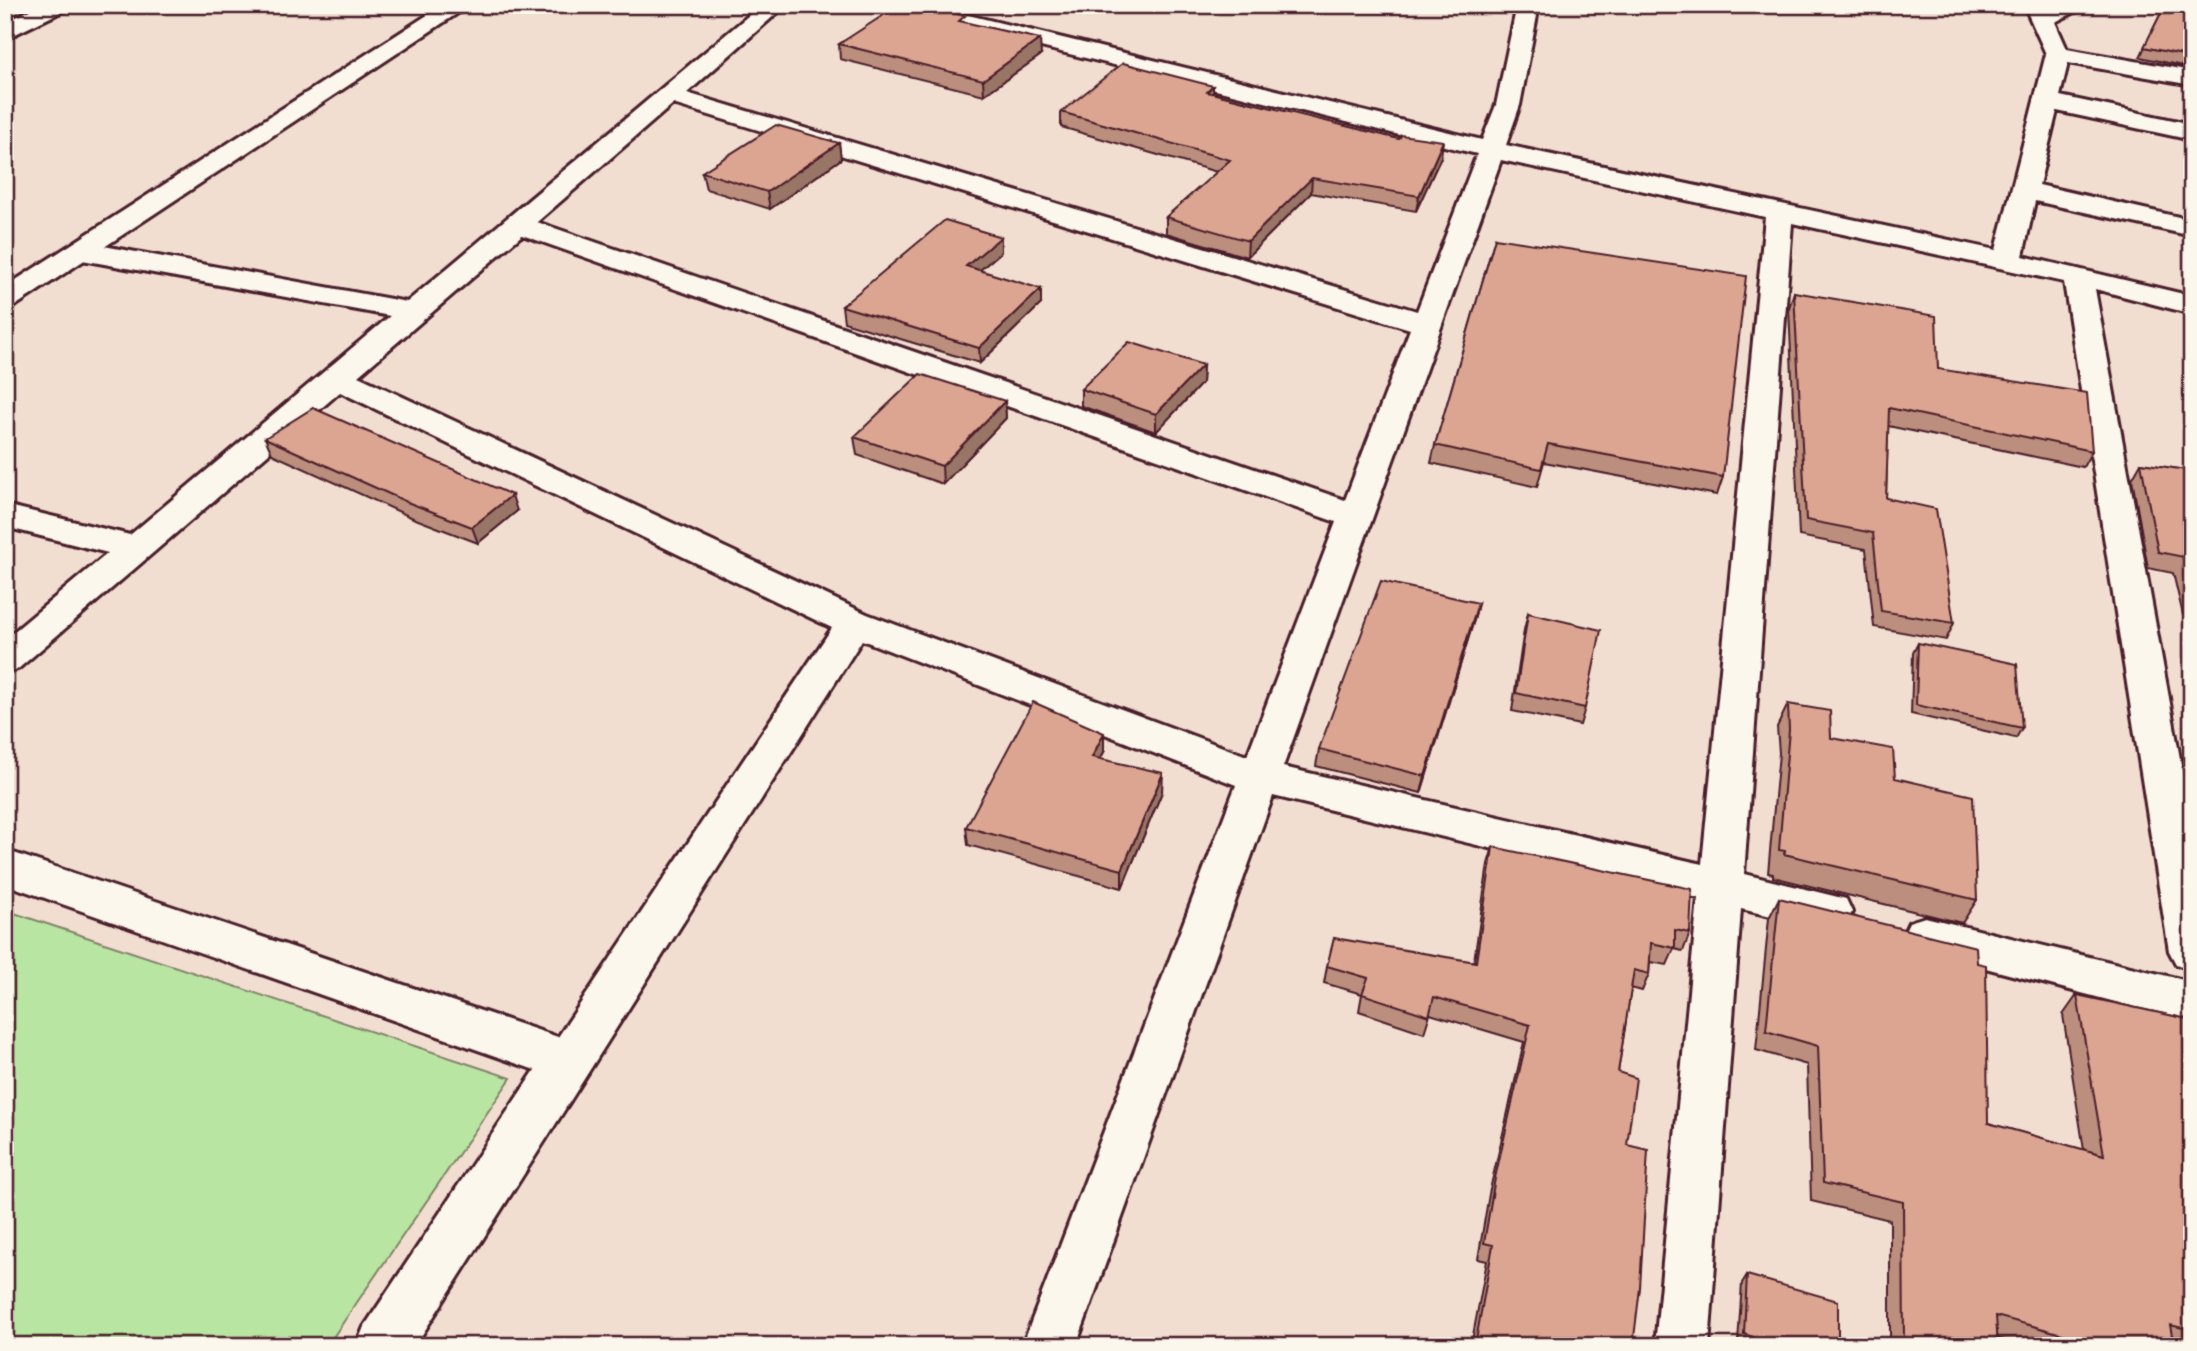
<svg xmlns="http://www.w3.org/2000/svg" width="2197" height="1351" viewBox="0 0 2197 1351" font-family="Mali,sans-serif">
<style>
.green{fill:#b9e5a3;stroke:#828267;stroke-width:2}
.lines{fill:none;stroke-linecap:round;stroke-linejoin:round}
.minor-casing{stroke:#4a1f2b;stroke-width:6}
.major-casing{stroke:#4a1f2b;stroke-width:6}
.minor{fill:#fbf7ec;fill-rule:evenodd}
.major{fill:#fbf7ec;fill-rule:evenodd}
.wall{fill:#bc8e7d;stroke:#4a1f2b;stroke-width:2}
.shaded-wall{fill:#997466;stroke:#4a1f2b;stroke-width:2}
.building{fill:#dba591;stroke:#4a1f2b;stroke-width:2}
</style>
<rect width="100%" height="100%" fill="#f1ded1"/>
<filter id="ink" filterUnits="userSpaceOnUse"><feTurbulence type="fractalNoise" baseFrequency=".0143" numOctaves="2"/><feDisplacementMap in="SourceGraphic" scale="14" xChannelSelector="R" yChannelSelector="G"/><feConvolveMatrix kernelMatrix="1 2 1 2 8 2 1 2 1" color-interpolation-filters="sRGB"/></filter>
<g filter="url(#ink)">
<polygon class="green" points="5,910 511,1078 327,1346 5,1346"/>
<g class="lines">
<defs>
<g id="minor">
<polygon points="39,5 68,5 65,10 5,39 5,23"/>
<path d="M761 5H786L687 93 1417 311 1477 154 890 10 887 5H927L1482 140 1496 105 1517 5H1539L1520 105 1506 145 1996 250 2046 54 2024 5H2046L2048 8 2053 5H2082L2079 10 2055 22 2067 49 2192 71V85L2068 63 2060 96 2192 124V140L2057 111 2039 185 2192 220V236L2035 201 2023 256 2192 296V314L2095 289 2192 825V970L2176 964 2169 951 2064 282 1792 223 1744 874 1846 899 1852 912 1846 925 1830 930 1741 909 1709 1346H1655L1698 898 1273 796 1076 1346H1022L1236 785 862 640 415 1346H356L364 1327 535 1070 5 884V850L558 1037 832 628 340 392 18 669 5 673V639L108 553 5 527V505L130 535 390 316 82 260 72 257 68 251 72 245 82 242 407 302ZM673 104 1410 329 1345 500 537 222ZM1501 160 1765 217 1702 864 1283 767ZM522 235 1336 522 1247 756 867 614 358 376Z"/>
<polygon points="1925,917 2192,982 2192,1022 1909,948 1903,935 1909,922"/>
</g>
<polygon id="major" points="443,5 470,5 15,306 5,309 5,287"/>
</defs>
<use href="#minor" class="minor-casing"/>
<use href="#major" class="major-casing"/>
<use href="#minor" class="minor"/>
<use href="#major" class="major"/>
</g>
<g class="wall">
<polygon points="2184,5 2192,5 2192,68 2140,57 2164,7 2183,11"/>
<polygon points="966,22 1041,55 984,95 840,59 839,44"/>
<polygon points="1213,86 1213,93 1441,157 1416,211 1311,193 1247,257 1166,233 1166,217 1217,172 1061,127 1061,112"/>
<polygon points="839,143 841,159 770,209 706,189 702,172"/>
<polygon points="1495,238 1723,477 1717,495 1544,462 1537,487 1431,463 1435,445"/>
<polygon points="1001,252 980,270 1041,304 980,363 844,322 842,306"/>
<polygon points="1794,292 2092,451 2083,467 1888,426 1886,498 1954,623 1946,640 1874,627 1866,549 1799,536 1789,308"/>
<polygon points="1203,365 1202,383 1156,432 1081,406 1081,389"/>
<polygon points="1005,401 1006,418 943,484 857,455 854,437"/>
<polygon points="265,438 517,511 478,543 413,518 272,454"/>
<polygon points="2141,463 2192,471 2192,629 2188,616 2183,615 2173,573 2148,568 2132,479"/>
<polygon points="1478,603 1474,620 1421,793 1316,766 1319,749"/>
<polygon points="1528,613 1585,708 1580,725 1512,711 1524,630"/>
<polygon points="1918,643 2022,728 2016,738 1911,714 1913,653"/>
<polygon points="1788,704 1831,738 1895,778 1977,900 1962,923 1773,877 1773,874 1768,873 1779,753 1777,727"/>
<polygon points="1104,752 1100,759 1162,792 1122,888 968,845 966,827"/>
<polygon points="1493,847 1690,933 1683,951 1674,949 1667,965 1650,962 1649,974 1642,991 1631,988 1618,1072 1627,1145 1633,1346 1471,1346 1487,1261 1478,1259 1489,1194 1524,1042 1430,1014 1424,1033 1359,1011 1362,994 1324,983 1327,966 1474,961 1488,864"/>
<polygon points="1779,898 1988,1123 2084,1150 2063,1015 2077,995 2192,1020 2192,1346 2026,1346 1997,1338 1998,1346 1890,1346 1890,1220 1811,1201 1807,1065 1756,1050 1769,918"/>
<polygon points="1747,1275 1838,1346 1747,1346 1747,1344 1738,1342 1742,1283"/>
</g>
<g class="shaded-wall">
<polygon points="1040,39 1041,55 984,95 983,80"/>
<polygon points="1443,141 1441,157 1416,211 1419,196"/>
<polygon points="839,143 841,159 770,209 767,192"/>
<polygon points="1312,178 1311,193 1247,257 1248,241"/>
<polygon points="1001,237 1001,252 967,281 966,266"/>
<polygon points="1041,289 1041,304 980,363 979,348"/>
<polygon points="1203,365 1202,383 1156,432 1156,414"/>
<polygon points="1005,401 1006,418 943,484 942,466"/>
<polygon points="512,495 517,511 478,543 472,527"/>
<polygon points="1478,603 1474,620 1421,793 1425,776"/>
<polygon points="1104,733 1104,752 1092,775 1092,757"/>
<polygon points="1163,773 1162,792 1122,888 1122,870"/>
</g>
<g class="building">
<polygon points="899,5 920,5 965,16 959,21 1040,39 983,80 839,44"/>
<polygon points="2186,5 2192,5 2192,57 2144,47 2164,7 2184,11"/>
<polygon points="1123,63 1213,86 1207,92 1399,139 1401,135 1443,141 1419,196 1312,178 1248,241 1166,217 1230,160 1061,112"/>
<polygon points="776,125 839,143 767,192 702,172"/>
<polygon points="945,220 1001,237 966,266 1041,289 979,348 842,306"/>
<polygon points="1495,238 1746,276 1723,477 1548,444 1541,469 1435,445"/>
<polygon points="1794,292 1936,316 1938,369 2087,393 2092,451 1889,408 1886,498 1936,509 1954,623 1881,611 1873,533 1806,520"/>
<polygon points="1129,342 1203,365 1156,414 1081,389"/>
<polygon points="920,374 1005,401 942,466 854,437"/>
<polygon points="313,408 512,495 472,527 407,502 265,438"/>
<polygon points="2141,463 2192,471 2192,590 2184,557 2158,552"/>
<polygon points="1381,581 1478,603 1425,776 1319,749"/>
<polygon points="1528,613 1601,630 1585,708 1516,693"/>
<polygon points="1918,643 2017,664 2022,728 1916,705"/>
<polygon points="1033,702 1104,733 1092,757 1163,773 1122,870 966,827"/>
<polygon points="1788,704 1830,711 1831,738 1893,749 1895,778 1973,796 1977,900 1784,854 1785,851 1779,850 1789,730"/>
<polygon points="1493,847 1692,889 1690,933 1675,930 1675,948 1651,943 1649,974 1634,970 1618,1072 1636,1078 1627,1145 1648,1150 1640,1288 1633,1346 1475,1346 1493,1245 1484,1243 1495,1178 1530,1025 1434,997 1429,1016 1362,994 1368,978 1327,966 1334,938 1476,962"/>
<polygon points="1779,898 1976,947 1977,963 1986,965 1988,1123 2104,1155 2077,995 2192,1020 2192,1330 2170,1325 2174,1346 2106,1346 1996,1316 1998,1346 1904,1346 1903,1202 1823,1183 1818,1046 1766,1031"/>
<polygon points="1747,1275 1838,1301 1838,1346 1751,1346 1753,1337 1744,1334"/>
</g>
</g>
<rect width="2197" height="1351" fill="none" stroke="#fbf7ec" stroke-width="28"/>
<rect x="14" y="14" width="2169" height="1323" fill="none" stroke="#4a1f2b" stroke-width="2.5" filter="url(#ink)"/>
</svg>
